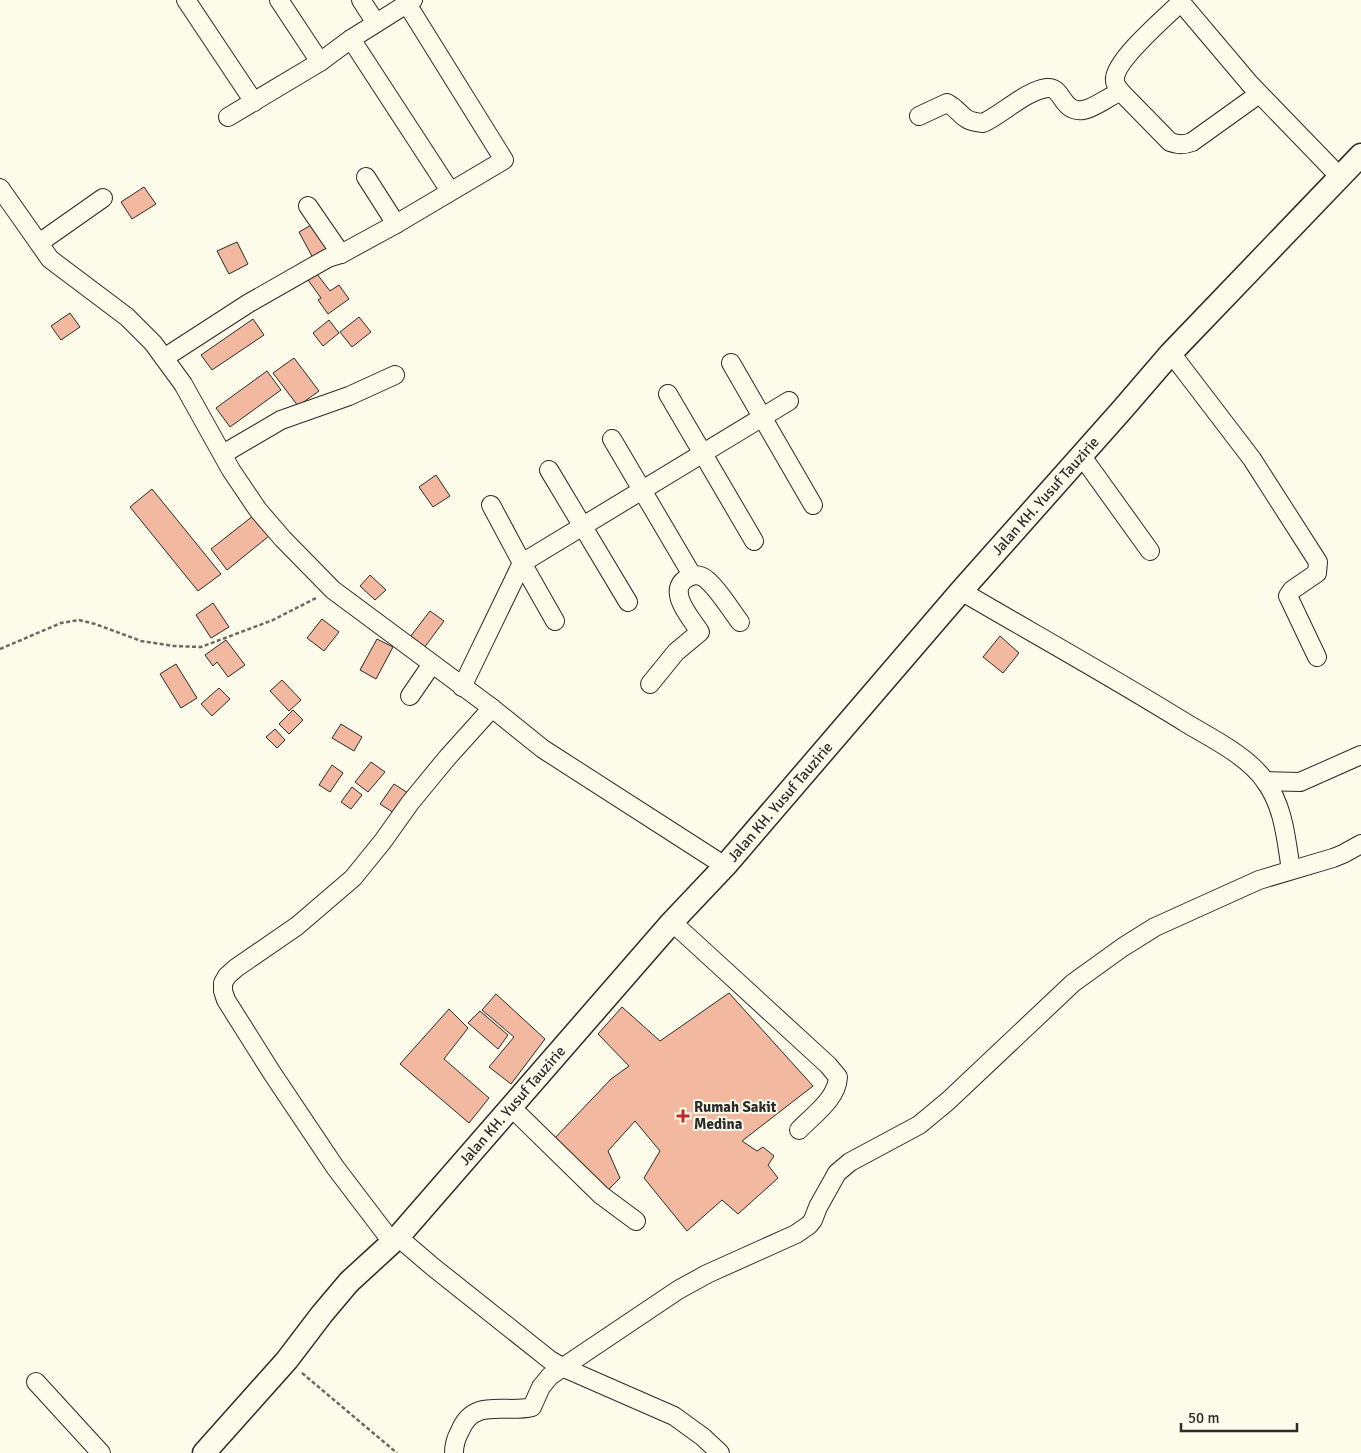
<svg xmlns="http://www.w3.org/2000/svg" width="1361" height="1453" viewBox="0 0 1361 1453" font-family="Signika,sans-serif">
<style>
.building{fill:#f2b8a0;stroke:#2b2b2b}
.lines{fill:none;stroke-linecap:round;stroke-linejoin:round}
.minor-casing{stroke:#2b2b2b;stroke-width:20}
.major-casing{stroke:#2b2b2b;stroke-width:25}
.path{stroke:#6a6964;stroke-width:2.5;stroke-dasharray:4 2.5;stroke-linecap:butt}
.minor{stroke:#fdfbea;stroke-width:18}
.major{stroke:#fdfbea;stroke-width:22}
.poi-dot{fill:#c62828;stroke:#fdfbea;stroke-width:2}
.labels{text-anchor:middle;stroke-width:4;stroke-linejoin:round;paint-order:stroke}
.street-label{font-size:15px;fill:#2b2b2b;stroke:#fdfbea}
.poi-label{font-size:15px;font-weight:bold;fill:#2b2b2b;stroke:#fdfbea;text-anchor:start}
</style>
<rect width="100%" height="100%" fill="#fdfbea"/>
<g class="building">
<polygon points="144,187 156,204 132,219 121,202"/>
<polygon points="313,224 329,252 314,260 299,232"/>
<polygon points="237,242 248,264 229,274 217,251"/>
<polygon points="317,274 330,291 339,285 349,299 328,314 318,300 321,298 308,280"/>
<polygon points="70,313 80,327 61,340 51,326"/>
<polygon points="359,317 371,332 352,347 340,332"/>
<polygon points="253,319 264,335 212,370 201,355"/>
<polygon points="329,320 339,333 323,346 313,333"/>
<polygon points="294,358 319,391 298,406 273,373"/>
<polygon points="267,371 281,390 230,427 216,408"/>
<polygon points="436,475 450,496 433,507 419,487"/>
<polygon points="152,489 221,574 198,591 130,507"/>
<polygon points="258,512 274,532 227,570 211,549"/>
<polygon points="370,575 386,590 375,600 360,586"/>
<polygon points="213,603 229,627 211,638 196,615"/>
<polygon points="430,611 444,621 424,648 410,637"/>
<polygon points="322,619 339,632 324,651 307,638"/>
<polygon points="1000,636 1019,653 1003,673 983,657"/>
<polygon points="377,639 393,647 376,679 360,670"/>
<polygon points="226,640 245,665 228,677 217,662 213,666 205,655"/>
<polygon points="176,664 197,698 181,708 160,674"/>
<polygon points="282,680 301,700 289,711 270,691"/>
<polygon points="219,688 230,699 212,716 201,704"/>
<polygon points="293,710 303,720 289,734 279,724"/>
<polygon points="341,724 362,737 354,751 332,738"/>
<polygon points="275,729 285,740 277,748 266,737"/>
<polygon points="371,762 385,772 368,792 355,782"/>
<polygon points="332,765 343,773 330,792 319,785"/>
<polygon points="394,784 408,793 394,813 380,804"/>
<polygon points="352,787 362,795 351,809 341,802"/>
<polygon points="729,993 813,1086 742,1141 757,1151 763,1147 774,1156 768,1165 778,1178 738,1214 722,1200 687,1231 644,1178 660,1151 635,1121 608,1151 620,1178 608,1190 554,1139 611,1079 629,1066 598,1034 622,1007 660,1041"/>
<polygon points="496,994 545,1039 511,1084 489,1067 514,1037 482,1010"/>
<polygon points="449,1009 468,1028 444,1059 489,1098 469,1123 400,1064"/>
<polygon points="480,1011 508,1035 498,1049 468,1023"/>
</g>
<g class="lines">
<defs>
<g id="minor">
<polyline points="186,0 254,102"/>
<polyline points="279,0 320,62"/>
<polyline points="361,0 376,23"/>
<polyline points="1179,0 1250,84 1340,177"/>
<polyline points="351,39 450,191"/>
<path d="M1121 92C1118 88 1114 84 1115 78 1117 58 1166 17 1181 2"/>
<path d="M919 116 947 103C964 112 959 121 983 123 1003 114 1025 91 1047 88 1063 86 1061 113 1083 110 1096 108 1108 96 1121 92L1170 142C1179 145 1184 145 1192 142L1259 94"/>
<polyline points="228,117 320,62 351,39 413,0"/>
<polyline points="366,177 396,224"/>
<polyline points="0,188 50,259 127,317 153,343 183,384 231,470 258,510 283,539 333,590 492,708 543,749 725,866"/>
<polyline points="308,206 341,254"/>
<polyline points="39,243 103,198"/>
<polyline points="1171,353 1252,459 1318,562 1317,573 1292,590 1288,596 1317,657"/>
<polyline points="164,358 249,303 328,258 341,254 396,224 504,160 407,4"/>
<polyline points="731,363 813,505"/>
<polyline points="668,394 754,541"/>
<polyline points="612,439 692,575"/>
<polyline points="223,454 281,420 349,396 395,375"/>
<polyline points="1081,455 1150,551"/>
<polyline points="549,470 628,602"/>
<polyline points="491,505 522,563 789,401"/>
<path d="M961 591C1036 635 1112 677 1186 723 1211 738 1248 756 1265 781 1284 807 1286 839 1291 870"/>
<path d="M650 684 676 652 700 632C691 618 664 589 689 577 695 574 702 575 707 580 719 590 730 609 740 622"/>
<polyline points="462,687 522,563 555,621"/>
<polyline points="410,696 432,664"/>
<polyline points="1265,781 1300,782 1361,755"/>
<path d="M672 922 828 1065 838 1077C837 1099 813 1115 799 1130"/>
<polyline points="511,1107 601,1195 636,1221"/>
<polyline points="398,1237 433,1267 550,1360 562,1367 674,1416 703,1437 720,1453"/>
<polyline points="392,1242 335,1167 272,1073 226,1000 223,991 223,983 227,976 236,968 297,926 353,878 383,841 410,803 447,758 492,708"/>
<polyline points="36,1382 101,1453"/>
<path d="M454 1453C454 1445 456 1438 460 1431 474 1397 505 1414 532 1407L541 1387 550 1376 678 1290 707 1274 796 1234 809 1225 813 1220 818 1207 837 1173 850 1162 919 1125 948 1101 1073 983 1123 947 1155 927 1259 880 1333 858 1343 854 1361 844"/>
</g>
<g id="major">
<path id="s1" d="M204 1453 287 1360 322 1314 349 1282 398 1237 672 922 725 866 961 591 1121 411 1171 353 1361 155"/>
</g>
</defs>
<use href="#minor" class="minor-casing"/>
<use href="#major" class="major-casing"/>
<g class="path">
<polyline points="0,649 61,623 79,620 95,624 141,641 174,646 201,647 273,620 318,597"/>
<polyline points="302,1373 397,1453"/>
</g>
<use href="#minor" class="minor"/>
<use href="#major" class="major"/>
</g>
<path class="poi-dot" d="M680.5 1108.5h5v5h5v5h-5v5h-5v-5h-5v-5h5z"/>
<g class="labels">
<g class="street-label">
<text dy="5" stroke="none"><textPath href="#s1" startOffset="1275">Jalan KH. Yusuf Tauzirie</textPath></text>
<text dy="5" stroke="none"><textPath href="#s1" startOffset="870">Jalan KH. Yusuf Tauzirie</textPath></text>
<text dy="5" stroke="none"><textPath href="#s1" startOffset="465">Jalan KH. Yusuf Tauzirie</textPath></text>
</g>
<g class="poi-label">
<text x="694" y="1112">Rumah Sakit<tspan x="694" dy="17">Medina</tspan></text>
</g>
</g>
<path d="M1181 1423v8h116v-8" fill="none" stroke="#2b2b2b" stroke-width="2.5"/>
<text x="1188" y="1423" font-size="15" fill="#2b2b2b" stroke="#fdfbea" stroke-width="4" paint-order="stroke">50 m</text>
</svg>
